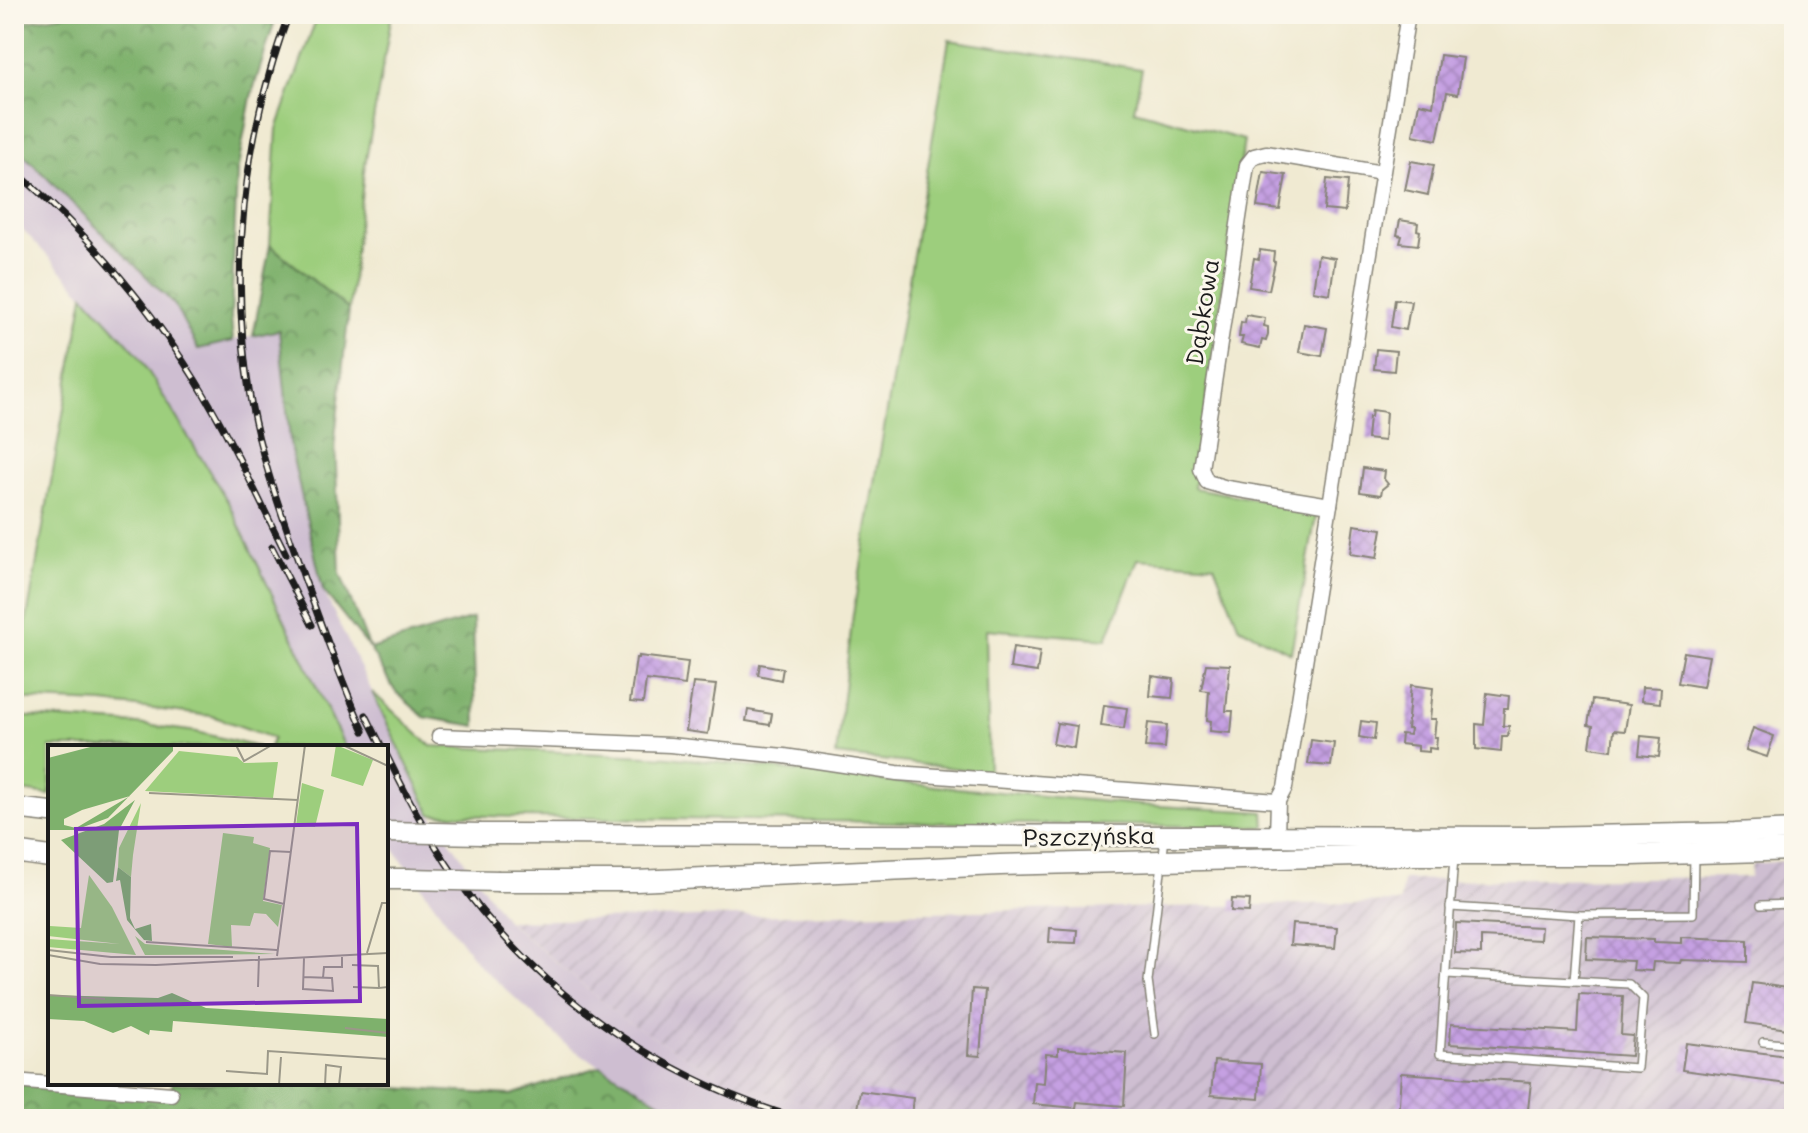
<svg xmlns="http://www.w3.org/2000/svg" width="1808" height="1133" viewBox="0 0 1808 1133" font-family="Mali,sans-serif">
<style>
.industrial{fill:url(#industrial-furrows)}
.railway{fill:#cebed1}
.green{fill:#9dce7d;stroke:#5c754c;stroke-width:2}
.forest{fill:url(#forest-crowns);stroke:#4d6644;stroke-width:2}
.building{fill:url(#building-cross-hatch)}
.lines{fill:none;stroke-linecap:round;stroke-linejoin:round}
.service-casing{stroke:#868377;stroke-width:10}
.minor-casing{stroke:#868377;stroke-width:17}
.secondary-casing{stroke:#868377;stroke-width:23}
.service{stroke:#fff;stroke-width:7}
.minor{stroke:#fff;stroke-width:14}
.secondary{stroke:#fff;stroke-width:20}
.rail-casing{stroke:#1c1c1c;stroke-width:7}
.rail{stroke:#fbf7ec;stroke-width:4;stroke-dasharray:12;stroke-linecap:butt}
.secondary-bridge-casing{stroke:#868377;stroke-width:23;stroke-linecap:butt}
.secondary-bridge{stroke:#fff;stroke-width:20}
.labels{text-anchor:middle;stroke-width:6;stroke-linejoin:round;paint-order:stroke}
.street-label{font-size:24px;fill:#1c1c1c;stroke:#fbf7ec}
.inset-road{fill:none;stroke:#9b9889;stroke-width:2}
.view{fill:#7b2cbf;fill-opacity:0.15;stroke:#7b2cbf;stroke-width:4}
.inset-edge{fill:none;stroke:#1c1c1c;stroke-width:4}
</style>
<defs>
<pattern id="industrial-furrows" width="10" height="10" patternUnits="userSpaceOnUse" patternTransform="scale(2)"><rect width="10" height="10" fill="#cebed1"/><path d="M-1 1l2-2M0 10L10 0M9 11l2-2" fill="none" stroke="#b0a3b3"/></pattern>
<pattern id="forest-crowns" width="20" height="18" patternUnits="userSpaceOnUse" patternTransform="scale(2)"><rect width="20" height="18" fill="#7eb16c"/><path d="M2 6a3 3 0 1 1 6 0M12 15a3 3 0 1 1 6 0" fill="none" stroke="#668f58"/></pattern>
<pattern id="building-cross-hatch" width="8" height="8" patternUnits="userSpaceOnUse" patternTransform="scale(2)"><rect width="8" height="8" fill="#c5a0e2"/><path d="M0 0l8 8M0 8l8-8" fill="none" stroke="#a989c1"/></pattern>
</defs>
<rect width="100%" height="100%" fill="#fbf7ec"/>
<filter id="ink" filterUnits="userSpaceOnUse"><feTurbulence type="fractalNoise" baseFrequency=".0125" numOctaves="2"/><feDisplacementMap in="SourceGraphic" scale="16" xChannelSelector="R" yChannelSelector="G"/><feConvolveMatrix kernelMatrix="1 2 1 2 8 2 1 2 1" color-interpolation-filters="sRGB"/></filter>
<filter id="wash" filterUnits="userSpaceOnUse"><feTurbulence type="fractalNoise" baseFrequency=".006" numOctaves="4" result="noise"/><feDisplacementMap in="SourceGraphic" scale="32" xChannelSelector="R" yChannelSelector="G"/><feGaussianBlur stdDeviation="1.8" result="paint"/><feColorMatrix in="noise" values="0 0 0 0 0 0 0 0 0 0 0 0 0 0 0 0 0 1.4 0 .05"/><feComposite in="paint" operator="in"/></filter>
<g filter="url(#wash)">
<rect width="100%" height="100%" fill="#f0ead2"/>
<polygon class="industrial" points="1794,860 1794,1119 896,1119 838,1112 729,1082 623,1019 508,921 1400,902 1403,880 1750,877 1752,864"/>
<polygon class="railway" points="14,145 174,305 198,349 279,329 291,450 323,590 431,814 507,921 623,1019 729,1082 838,1112 896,1119 698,1119 672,1109 569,1047 478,964 391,845 386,834 386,747 345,747 228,503 138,353 14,220"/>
<g class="green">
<polygon points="318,14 392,14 364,171 349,310 270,245 277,129"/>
<polygon points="949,40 1142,69 1134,110 1244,140 1194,488 1317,510 1291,653 1239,627 1214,565 1138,559 1107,639 986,629 989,772 836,755 853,614"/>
<polygon points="84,295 137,353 228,502 345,747 269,747 273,738 212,716 103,703 14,699 14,637 24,635"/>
<polygon points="372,692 431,746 669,757 902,783 1140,805 1264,812 1265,827 516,817 431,814"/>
<polygon points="14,716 137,724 197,732 258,747 50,747 50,795 14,790"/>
</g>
<g class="forest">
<polygon points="68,14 277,14 251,97 237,173 231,317 233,341 198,349 174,304 14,145 14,23"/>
<polygon points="270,245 349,310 335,438 340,573 370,649 473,618 476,726 424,717 395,691 370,649 323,590 291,450 279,330 253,336"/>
<polygon points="601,1066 672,1109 698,1119 14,1119 14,1083 171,1094 172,1083 310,1083 511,1095"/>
</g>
<g id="blocks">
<g class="building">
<polygon points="1440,55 1463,58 1458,94 1447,92 1437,140 1413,135 1419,103 1433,106"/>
<polygon points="1411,161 1434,165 1428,195 1405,190"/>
<polygon points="1263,172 1286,175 1280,210 1257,207"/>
<polygon points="1327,179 1348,181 1345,212 1324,210"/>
<polygon points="1400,220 1418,223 1417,230 1420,231 1418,245 1400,243 1402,236 1397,235"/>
<polygon points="1260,250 1274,252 1273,261 1275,262 1269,290 1249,287 1254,258 1259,259"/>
<polygon points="1318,255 1335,258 1330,294 1313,291"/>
<polygon points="1395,299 1411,301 1406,330 1391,327"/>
<polygon points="1246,315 1265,318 1264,326 1268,327 1268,334 1266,341 1262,340 1260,348 1241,344 1243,337 1239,337 1241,322 1245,323"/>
<polygon points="1304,324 1327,328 1322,356 1299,352"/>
<polygon points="1376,349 1396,351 1394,371 1374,369"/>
<polygon points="1372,410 1386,412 1384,441 1367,439 1369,417 1371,417"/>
<polygon points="1363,468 1385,471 1384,479 1388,484 1382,489 1381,495 1360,492"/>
<polygon points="1354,525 1382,529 1377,558 1350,554"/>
<polygon points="1013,647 1040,651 1037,672 1010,668"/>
<polygon points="1684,652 1709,656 1703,687 1678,683"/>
<polygon points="639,656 688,662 685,685 646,680 643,703 630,702 636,658 639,658"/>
<polygon points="760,664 783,668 781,680 758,675"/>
<polygon points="1206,664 1230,665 1226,711 1233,711 1231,733 1210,731 1211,721 1207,720 1209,691 1201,690"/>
<polygon points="1152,676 1174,679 1172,698 1150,696"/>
<polygon points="693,683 716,685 708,734 686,731"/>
<polygon points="1411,685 1433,688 1430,719 1436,719 1434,737 1437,737 1436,749 1429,748 1429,752 1418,751 1418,746 1400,744 1401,734 1409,735 1410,729 1407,729"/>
<polygon points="1642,687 1661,688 1660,703 1641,701"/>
<polygon points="1487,693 1509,696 1508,708 1504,708 1503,726 1509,726 1508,736 1502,736 1501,752 1476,749 1476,724 1484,725"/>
<polygon points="1592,700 1629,705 1625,731 1614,730 1612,750 1590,747 1593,726 1588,725"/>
<polygon points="1104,705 1127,708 1124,729 1101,726"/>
<polygon points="748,710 772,714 770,725 746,721"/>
<polygon points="1361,721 1376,723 1374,740 1359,737"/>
<polygon points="1057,723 1077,726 1074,748 1053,744"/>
<polygon points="1148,723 1167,725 1165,748 1145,747"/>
<polygon points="1753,728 1774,736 1767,757 1746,750"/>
<polygon points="1641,736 1661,738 1659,757 1639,755"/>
<polygon points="1311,740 1334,743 1331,766 1308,764"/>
<polygon points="1232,899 1250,900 1249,912 1231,911"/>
<polygon points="1456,923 1541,927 1540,940 1481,937 1481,954 1455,953"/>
<polygon points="1292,924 1337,927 1335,948 1290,945"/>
<polygon points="1050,928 1077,930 1076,943 1049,942"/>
<polygon points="1587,937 1654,939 1654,942 1681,943 1681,937 1748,940 1748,962 1681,960 1680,963 1653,962 1652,971 1632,970 1633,961 1586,959"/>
<polygon points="1752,983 1794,989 1794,1030 1746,1023"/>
<polygon points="972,989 985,990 980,1056 968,1055"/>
<polygon points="1579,994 1623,996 1621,1035 1633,1036 1631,1056 1450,1044 1451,1024 1577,1032"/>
<polygon points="1686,1043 1794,1057 1794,1085 1682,1070"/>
<polygon points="1058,1048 1127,1053 1124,1106 1077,1102 1076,1108 1033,1104 1035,1082 1044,1083 1046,1054 1058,1055"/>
<polygon points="1214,1061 1261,1064 1259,1099 1211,1095"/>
<polygon points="1401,1073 1531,1082 1527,1119 1398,1119"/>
<polygon points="860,1091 913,1098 911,1116 857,1109"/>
</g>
</g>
</g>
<g filter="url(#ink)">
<use href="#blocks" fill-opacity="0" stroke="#868377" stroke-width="2"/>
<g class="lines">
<defs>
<g id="service">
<polyline points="1761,905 1794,904"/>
<polyline points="1450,907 1579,915"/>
<polyline points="1446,974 1629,984 1643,998 1637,1068 1440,1054 1454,857"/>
<polyline points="1574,981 1579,915 1693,914 1694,854"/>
<polyline points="1155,1034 1148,981 1165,838"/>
<polyline points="1763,1042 1794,1045"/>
</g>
<g id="minor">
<polyline points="1330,505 1227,488 1207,482 1201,469 1247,165 1254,156 1266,153 1382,173"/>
<polyline points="439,736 670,745 784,756 897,773 1278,801"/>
<polyline points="1277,836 1278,801 1285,788 1408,14"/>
<polyline points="14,1081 171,1094"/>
</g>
<g id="secondary">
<polyline points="14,808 50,812"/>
<polyline points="481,834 1536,837 1735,833 1794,830"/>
<polyline points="14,852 50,857"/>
<polyline points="386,879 408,879"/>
<polyline points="499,881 636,881 1000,865 1162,861 1396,855 1632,855 1794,850"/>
</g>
</defs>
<use href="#service" class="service-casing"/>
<use href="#minor" class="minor-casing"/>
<use href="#secondary" class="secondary-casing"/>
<use href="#service" class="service"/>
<use href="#minor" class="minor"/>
<use href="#secondary" class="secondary"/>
<defs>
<g id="rail">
<path d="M289 14C243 137 228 273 251 403 262 463 284 520 304 578 323 629 341 681 364 731"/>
<path d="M14 170C85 231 146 301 196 381 230 436 257 496 286 554"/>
<polyline points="272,547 312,625"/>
<polyline points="366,715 382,747"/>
<path d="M386 754C410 803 436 852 469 895 552 1003 670 1082 801 1119"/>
</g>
</defs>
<use href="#rail" class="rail-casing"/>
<use href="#rail" class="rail"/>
<defs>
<g id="secondary-bridge">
<polyline points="386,832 481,834"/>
<polyline points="408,879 499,881"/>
</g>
</defs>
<use href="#secondary-bridge" class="secondary-bridge-casing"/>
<use href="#secondary-bridge" class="secondary-bridge"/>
</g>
</g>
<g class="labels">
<g class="street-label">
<text transform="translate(1203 312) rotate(-81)" y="8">Dąbkowa</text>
<text transform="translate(1089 837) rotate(-1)" y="8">Pszczyńska</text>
</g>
</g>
<g transform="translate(48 745)">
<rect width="340" height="340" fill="#f0ead2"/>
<path d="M288 0 325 15 315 41 283 31ZM131 6 189 12 196 18 230 17 225 53 97 46ZM254 38 276 45 267 82 248 80ZM93 58 85 110 83 132 70 122 71 103ZM175 88 206 92 205 98 222 103 215 156 234 160 230 182 218 169 206 168 202 181 183 180 184 202 160 199ZM41 130 64 162 88 210 0 202V194L72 199 0 191 2 181 33 183ZM87 191 97 199 227 209 97 210Z" fill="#9dce7d"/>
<path d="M50 0H125V6L60 73 27 85H0V13ZM82 51 28 83 16 80V74L34 65ZM87 55 71 85 65 137 59 138 13 95 56 79ZM70 122 83 132 82 173 87 184 103 179 104 196 96 195 79 175 72 135 68 136ZM124 248 158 263 340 274V292L125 276 124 287 102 285 101 290 83 281 65 288 36 276 0 274V250L110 253Z" fill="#7eb16c" fill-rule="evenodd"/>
<path class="inset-road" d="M188 0 196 16 224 0M295 0 340 21M101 48 250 55M236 159 216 154 222 106 243 107M98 197 229 205M0 205 63 212H185M319 208 334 158H340M0 210 52 219 108 220 340 208M229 211 257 0M304 220 330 221 331 243 340 242M255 232 284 233 285 246 255 244 256 213M275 233 276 222H294V212M210 242 211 211M305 242 331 243M0 250 57 254M297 283 340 288M178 326 219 329 220 306 340 314M180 340H206M231 340 233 312M277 340 278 320 293 322 291 340"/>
<path class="view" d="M309 79 312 256 31 261 28 84Z"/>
<rect width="340" height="340" class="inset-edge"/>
</g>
<rect width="1808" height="1133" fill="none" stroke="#fbf7ec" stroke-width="48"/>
</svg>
